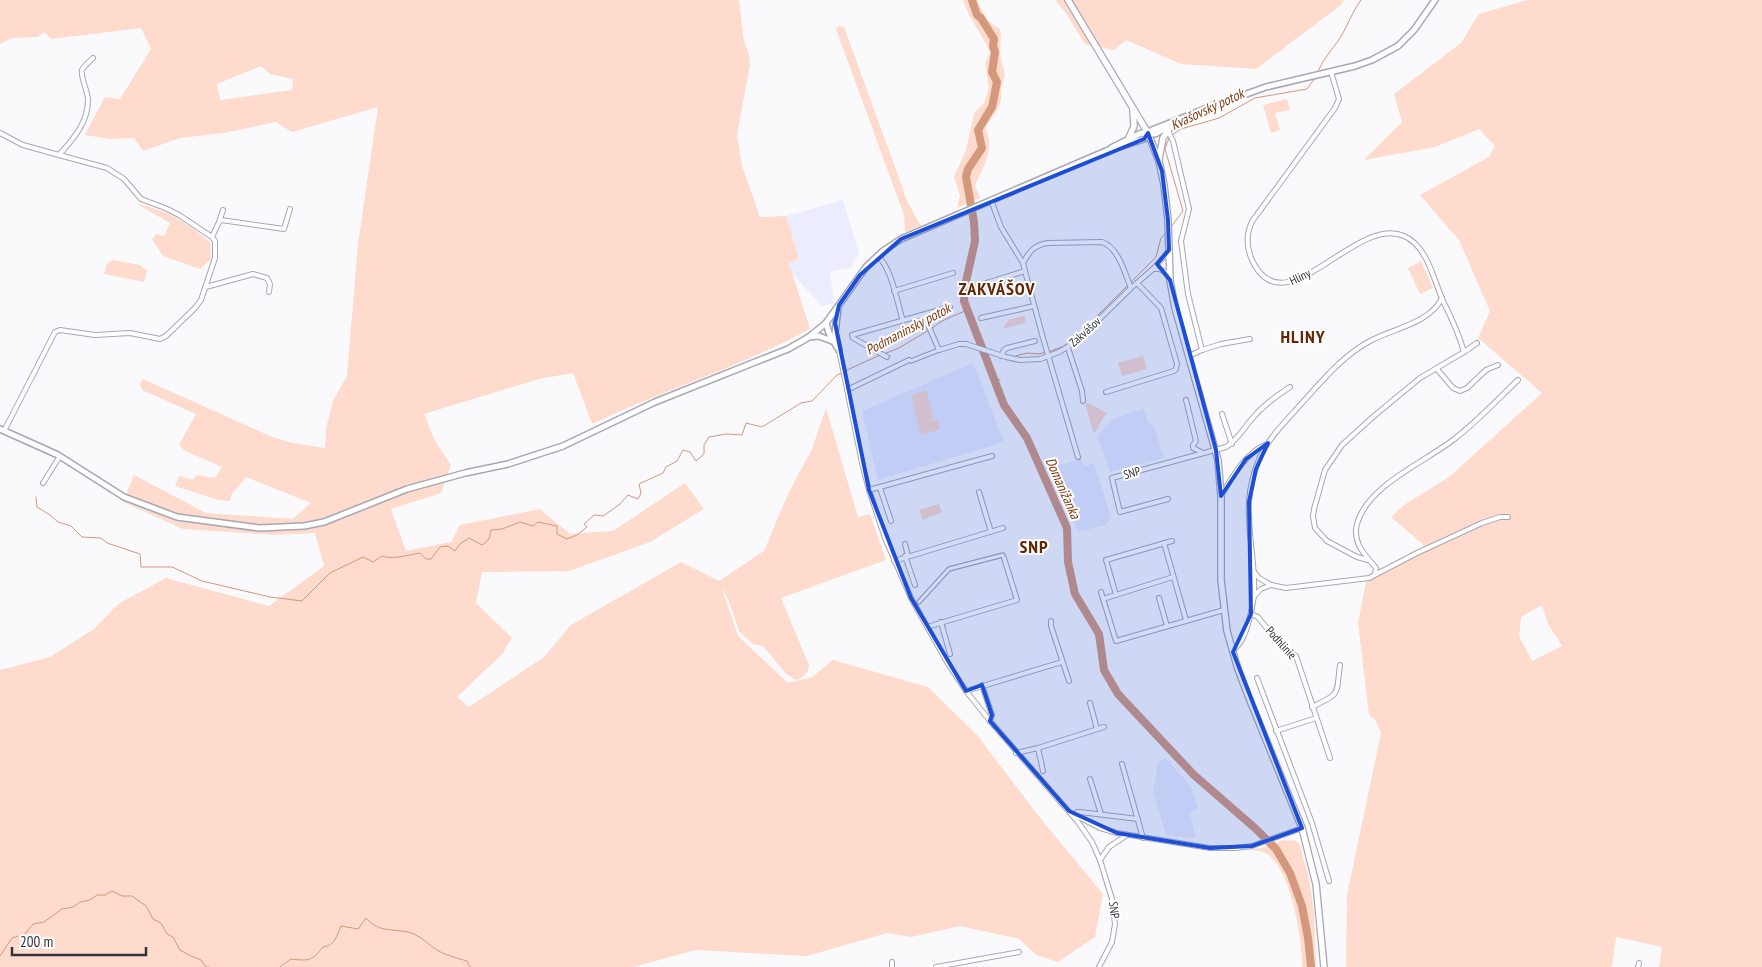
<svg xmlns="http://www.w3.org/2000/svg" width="1762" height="967" viewBox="0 0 1762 967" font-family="'PT Sans Narrow',sans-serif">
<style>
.built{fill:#ebedfe}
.green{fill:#fedbcc;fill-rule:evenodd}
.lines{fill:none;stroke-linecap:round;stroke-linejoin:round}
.stream{stroke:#d4987c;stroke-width:1}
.river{stroke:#d4987c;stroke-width:8}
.pedestrian-casing{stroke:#a6a7b4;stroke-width:5.5}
.minor-casing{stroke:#a6a7b4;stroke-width:6}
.tertiary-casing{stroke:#a6a7b4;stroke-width:8}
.secondary-casing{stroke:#a6a7b4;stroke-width:8}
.pedestrian{stroke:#fff;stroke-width:3}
.minor{stroke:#fff;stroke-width:4}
.tertiary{stroke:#fff;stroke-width:5}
.secondary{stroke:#fff;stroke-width:5.5}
.marked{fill:#1d4ed8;fill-opacity:0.2;stroke:#1d4ed8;stroke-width:4;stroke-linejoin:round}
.labels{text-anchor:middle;stroke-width:4;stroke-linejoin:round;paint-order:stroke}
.street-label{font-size:12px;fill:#333339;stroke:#fff}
.water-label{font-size:14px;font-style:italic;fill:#80370c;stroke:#fff}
.district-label{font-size:18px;font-weight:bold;letter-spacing:1px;fill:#642600;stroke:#fff}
</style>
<rect width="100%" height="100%" fill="#fafafd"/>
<g class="built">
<polygon points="843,200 859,253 850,268 830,272 834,303 822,306 792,273 789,262 799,259 786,216"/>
<polygon points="973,363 1004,442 878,480 862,411"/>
<polygon points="1144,409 1149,425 1153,424 1164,458 1110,472 1097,436 1114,418"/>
<polygon points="1081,459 1084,466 1094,463 1111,518 1105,525 1078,532 1054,467"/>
<polygon points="1165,758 1191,786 1198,809 1192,811 1190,815 1196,838 1166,835 1153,791 1158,763"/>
</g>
<g class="green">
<path d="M0 0H739L744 41 749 55 750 65 737 134 742 166 760 217 786 216 799 259 789 263 810 329C740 367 664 390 592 424L573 373 539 379 424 414 435 441 451 465 441 493 391 509 406 551 451 542 460 525 540 509 570 534 613 531 685 483 704 509 650 542 569 571 482 572 476 603 512 638 502 654 457 697 469 707 544 657 571 625 681 562 719 581 764 551 789 492 812 449 826 408 858 517 870 514 886 560 781 598 809 665C808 674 804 677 796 680L786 674 763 646 753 644 739 631 730 604 721 586 738 636 788 683 812 677 833 660 928 687 977 735 1037 814 1103 894 1095 937 1058 962 1036 955 1019 939 960 926 911 937 887 933 807 956 695 950 634 967H0V670L50 657 94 629 118 604 166 578 269 606 324 566 315 533 276 535 183 529 123 502 134 475 206 513 293 519 311 503 246 477 232 494 229 501 218 500 175 486 179 476 193 480 196 475 215 478 222 467 185 451 179 445 196 414 142 390 140 384 143 379 272 437 293 443 325 448 326 428 333 401 347 376 358 244 378 107 292 132 276 122 224 133 180 138 143 151 134 138 110 139 85 135 105 97 120 99 151 49 141 28 51 39 44 32 38 37 12 38 0 44ZM261 66 270 74 293 79 292 90 220 100 217 84Z"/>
<path d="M963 0H977L987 20 1000 29 1001 35 1000 54 1005 75 1001 88V99L999 107 985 128C996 148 983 167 975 186L980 198 957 208 960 195 954 177 966 150 974 113 984 103 989 88 985 62 990 53C983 34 969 20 963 0Z"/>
<polygon points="1055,0 1344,0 1341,5 1256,69 1181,64 1126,40 1114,50 1085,44 1066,13"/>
<path d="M1528 0H1762V967H1659L1662 947 1616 937 1612 967H1346L1347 895 1381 733 1375 720 1369 715 1358 623 1366 582 1427 548 1391 517 1404 505 1449 477 1542 393 1478 338 1490 311 1459 240 1420 195 1489 157 1495 146 1479 129 1435 147 1364 160 1402 122 1394 94 1461 43 1479 14ZM1542 605 1548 624 1562 646 1532 661 1519 636 1521 617Z"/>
<polygon points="839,26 844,27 908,203 921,226 905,232 904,215 836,29"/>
<polygon points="1287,99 1290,110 1275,113 1280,130 1271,133 1263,105"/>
<path d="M137 204C170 211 185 222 210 242L211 259 200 269 163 256 152 239 156 234 164 236 170 223Z"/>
<polygon points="112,260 140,265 147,271 144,282 104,274 106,265"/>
<polygon points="1421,261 1433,288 1420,294 1408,268"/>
<polygon points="1025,316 1026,323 1002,329 1010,319"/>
<polygon points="1143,356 1147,369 1122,376 1118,363"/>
<polygon points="926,390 934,418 922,423 937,419 940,429 921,435 911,395"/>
<polygon points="1089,403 1108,414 1105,415 1094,434 1085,404"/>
<polygon points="939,504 942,512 923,520 919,510"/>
<path d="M1283 840 1289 841 1294 840 1299 843 1309 878 1314 913 1316 967H1302C1303 942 1290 861 1263 852 1259 850 1253 851 1248 850L1261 848Z"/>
</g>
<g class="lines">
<g class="stream">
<path d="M1317 74C1322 60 1332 50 1340 38 1348 25 1352 12 1361 0"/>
<polyline points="1172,135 1181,129 1219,118 1255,98 1307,89 1315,78"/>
<polyline points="1169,138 1165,149 1183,211 1171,227"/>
<polyline points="932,328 942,321 967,310"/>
<polyline points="884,354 899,348 929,330"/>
<polyline points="1016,356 1027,353 1038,354 1051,351 1064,346 1076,337 1156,257 1161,238 1167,232"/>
<polyline points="845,371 880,355"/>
<polyline points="996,384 1000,379"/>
<path d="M36 497 37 507 50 515 58 522 71 526 82 537 101 538 107 543 140 554 141 567H172L202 581 270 597 302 601 330 573 363 557 373 562 382 556C393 560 408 555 420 553L426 559H431L440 547 448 546 455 551 460 544 469 538 482 545 489 539 491 530 502 529 520 522 533 526 538 522 557 526V534L567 539 577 535 587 527 584 524 594 515 603 516 619 505 628 495 638 499 641 493 639 484 663 473 666 467 677 461 683 450 690 452 696 461 704 454V445L709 437 726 434 742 435 746 423 762 427 801 403 812 401 837 375 842 373"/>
<polyline points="0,956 12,938 25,934 33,924 44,922 62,909 73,907 80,902 90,900 97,895 105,895 112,891 122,896 132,896 146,906 153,919 161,923 167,934 173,937 180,950 189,955 201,960 206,967 209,967"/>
<path d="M280 967 291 959C309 961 312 961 323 947 335 946 337 935 341 926L358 929 366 918C381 935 396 927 414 934 423 938 429 945 437 950 445 955 457 958 467 961L470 967"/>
</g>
<polyline class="river" points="972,0 977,15 981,18 994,39 993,46 995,52 992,72 997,82 992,107 978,130 982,148 968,169 966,177 974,222 975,241 965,286 964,301 1004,405 1027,438 1067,528 1068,562 1075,594 1099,634 1104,670 1118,694 1194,775 1256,829 1276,849 1290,873 1302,906 1308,938 1311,967"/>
<defs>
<g id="pedestrian">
<polyline points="909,360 911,361 939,350"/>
<polyline points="919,602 949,569 1003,555"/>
</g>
<g id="minor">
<path d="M1331 72 1339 99 1335 108 1253 220C1246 232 1246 247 1252 260 1284 330 1356 214 1404 236 1428 246 1434 282 1444 303 1452 319 1459 334 1464 352L1420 378 1374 416 1342 445 1325 470 1314 509 1313 517 1315 528 1327 541 1357 557 1368 560"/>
<polyline points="1168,131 1173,141 1189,209 1181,241 1188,294 1202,350 1189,356"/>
<polyline points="0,133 23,145 59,155"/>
<polyline points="219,222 223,210"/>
<polyline points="212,237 219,222 221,220 284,229 290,209"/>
<path d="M878 256C892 269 897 302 903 321"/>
<path d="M1023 263C1029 252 1034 245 1048 243L1102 242C1119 248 1125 274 1131 288"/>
<path d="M1153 269C1161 268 1165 271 1169 278"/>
<polyline points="1025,271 1043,338 1078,457"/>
<polyline points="983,284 1025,271 1023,263 1001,227 991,200"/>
<polyline points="206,287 253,274 267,278 270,284 269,292"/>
<polyline points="894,291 953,273"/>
<polyline points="921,315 929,327 939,350 959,344 966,344 1006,357 1020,360 1040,359 1059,352 1077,341 1131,288 1153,269 1168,252"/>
<polyline points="981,318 1034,306"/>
<polyline points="1068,348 1082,391 1083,401"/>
<polyline points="839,350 862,463 869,490 885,538 911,598 947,662 966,691 990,721 1078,822 1092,842 1100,860 1112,899 1115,924 1112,942 1099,967"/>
<polyline points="1202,350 1221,344 1250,339"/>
<polyline points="1464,352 1477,343"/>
<polyline points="1001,356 1004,350 1007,348 1035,341"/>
<polyline points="887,357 853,338 852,335 950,307"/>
<polyline points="1437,369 1453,388 1460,391 1467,388 1486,370 1498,365"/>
<polyline points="847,390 909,360"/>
<polyline points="1106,392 1174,371 1176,369 1177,364 1161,308 1137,283"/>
<polyline points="1186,400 1196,441 1193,445 1193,448 1203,453"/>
<polyline points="1222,414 1232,444"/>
<path d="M4 431 55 332 60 330 95 335 130 333 160 339 166 336 195 308 201 300 215 258V241L212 237 179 215 165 208 141 199 124 179 107 168 59 155C73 139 88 123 88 100 88 92 80 76 82 70 84 66 90 61 93 58"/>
<polyline points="43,483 60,456"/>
<polyline points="880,488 891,521"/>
<polyline points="869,490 992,456"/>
<polyline points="979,492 991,532"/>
<path d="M1221 496C1232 477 1246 452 1267 444"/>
<path d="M1168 499 1120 512 1112 478 1226 447C1237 440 1242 431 1250 421 1262 406 1275 397 1290 387"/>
<polyline points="1164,543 1186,620"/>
<polyline points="905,544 908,556"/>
<polyline points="905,556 915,585"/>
<polyline points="894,561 1003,528"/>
<polyline points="1254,572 1259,578 1271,585"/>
<path d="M1375 574 1376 568C1365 555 1352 543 1357 524 1367 486 1423 463 1453 440 1477 422 1497 400 1518 380"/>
<polyline points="1101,592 1116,641 1224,610"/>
<polyline points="1116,595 1106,560 1172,541"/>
<path d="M1254 596C1256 564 1247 533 1249 501 1250 486 1254 471 1260 457 1270 436 1287 420 1302 403 1323 380 1344 354 1372 340 1395 328 1430 323 1442 298"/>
<polyline points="1159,598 1167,626"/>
<polyline points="1103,599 1173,577"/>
<polyline points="1251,614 1258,617 1277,641 1296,656 1330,758"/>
<polyline points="1051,621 1051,626 1069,681"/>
<polyline points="941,622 950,654"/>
<polyline points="927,627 1017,600 1004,558"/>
<path d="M1232 650C1246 645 1252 609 1254 596L1261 589 1271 585 1286 588 1369 578 1417 553 1482 523 1500 517H1508"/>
<polyline points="1257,678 1312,823 1329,881"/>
<polyline points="982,685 992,715 990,721"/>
<polyline points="966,691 1062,662"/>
<polyline points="1090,703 1097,729"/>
<path d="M1312 707C1341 693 1336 696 1340 665"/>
<polyline points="1276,731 1316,718"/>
<polyline points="1038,748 1043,771"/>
<polyline points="1016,753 1038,748 1104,727"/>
<polyline points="1122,764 1143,838"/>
<polyline points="1090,779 1101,814"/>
<polyline points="1073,814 1100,828 1117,833 1210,848 1236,848 1252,846 1302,828"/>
<polyline points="1076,815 1077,812 1080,812 1138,819"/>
<polyline points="1100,860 1109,847 1127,835"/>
<polyline points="892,967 892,962"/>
<polyline points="936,967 1019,952"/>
<polyline points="1638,967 1639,963"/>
</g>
<g id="tertiary">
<polyline points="1111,148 1141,133 1155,134 1171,125"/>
<polyline points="838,308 835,333 839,350"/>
<polyline points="826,323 829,333 837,347"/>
<polyline points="809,337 819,336 832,341"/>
<polyline points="0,429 58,455 124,497 177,517 259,528 304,526 324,522 407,489 465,473 508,464 563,446 655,402 788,349 809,337 826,323 866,267 883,251 901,239 1106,151 1144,139 1152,130 1210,107 1266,87 1355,66 1372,60 1398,46 1414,30 1435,0"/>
</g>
<g id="secondary">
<polyline points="1068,0 1148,133 1159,161 1164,185 1168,220 1170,280 1175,308 1218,460 1221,496 1221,580 1227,631 1237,666 1247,693 1302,828 1316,884 1324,967"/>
<polyline points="1128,140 1134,126 1133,110"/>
<polyline points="1159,159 1163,138 1171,126"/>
</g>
</defs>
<use href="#pedestrian" class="pedestrian-casing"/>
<use href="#minor" class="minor-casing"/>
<use href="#tertiary" class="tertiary-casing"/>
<use href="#secondary" class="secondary-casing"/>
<use href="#pedestrian" class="pedestrian"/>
<use href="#minor" class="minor"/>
<use href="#tertiary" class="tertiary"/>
<use href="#secondary" class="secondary"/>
</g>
<path class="marked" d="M1148 133 1162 171 1168 220 1169 250 1157 264 1170 280 1216 450 1221 496 1246 459 1268 443 1256 469 1249 502 1251 614 1233 652 1302 828 1252 846 1210 848 1117 833 1069 811 990 721 992 715 982 685 966 691 911 598 869 490 835 323 839 305 860 275 901 239 1144 139Z"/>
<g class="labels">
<g class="street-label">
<text transform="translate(1300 277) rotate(-25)" y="4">Hliny</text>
<text transform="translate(1085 332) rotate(-42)" y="4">Zakvášov</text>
<text transform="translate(1132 473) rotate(-16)" y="4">SNP</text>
<text transform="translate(1281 643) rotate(48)" y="4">Podhlinie</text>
<text transform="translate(1114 910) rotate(83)" y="4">SNP</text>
</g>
<g class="water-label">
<text transform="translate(1207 109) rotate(-25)" y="5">Kvašovský potok</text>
<text transform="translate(908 329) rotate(-28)" y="5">Podmanínsky potok</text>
<text transform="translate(1063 488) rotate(66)" y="5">Domanižanka</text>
</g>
<g class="district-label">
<text x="997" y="295">ZAKVÁŠOV</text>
<text x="1303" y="343">HLINY</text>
<text x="1034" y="553">SNP</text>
</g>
</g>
<path d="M12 947v8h134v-8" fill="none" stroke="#333339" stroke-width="2.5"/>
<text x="20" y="947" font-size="15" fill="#333339" stroke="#ffffff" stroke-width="4" paint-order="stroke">200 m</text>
</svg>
